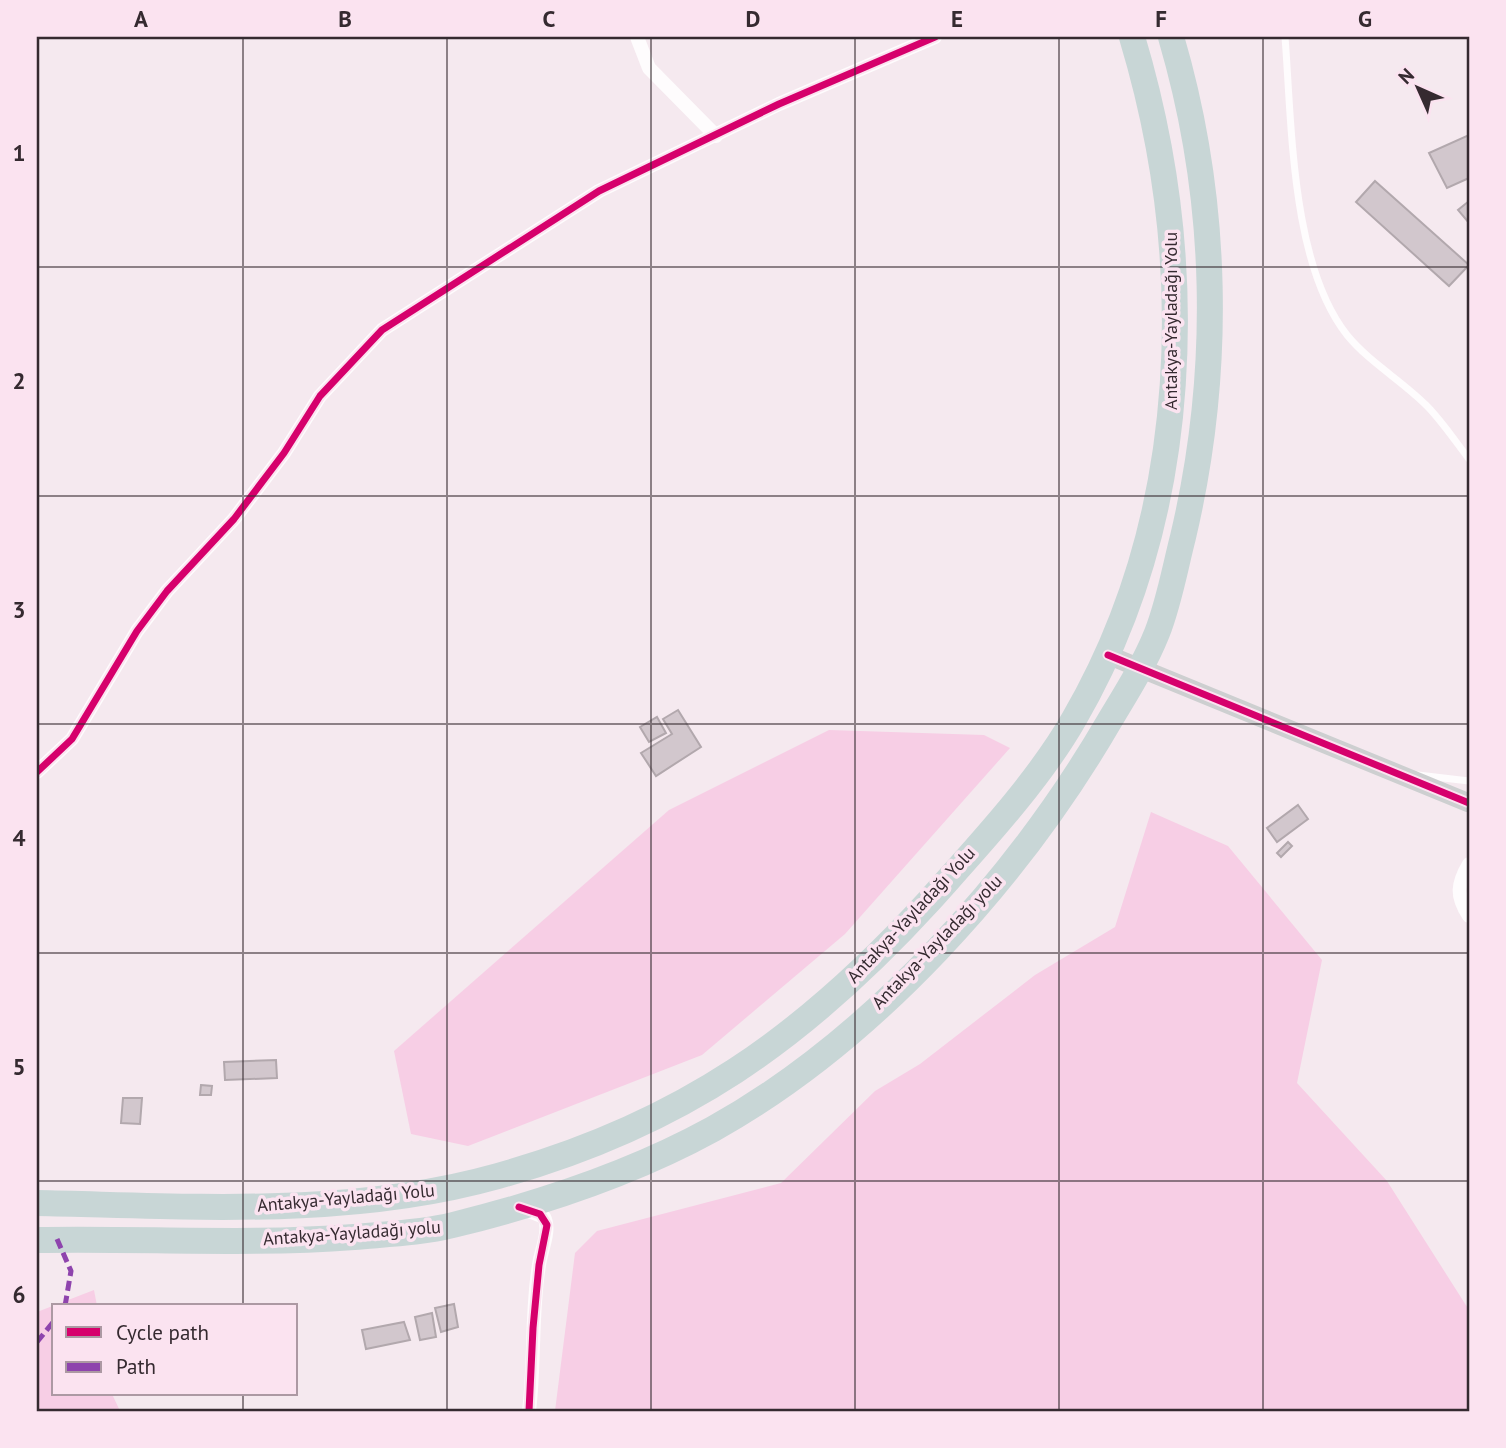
<svg xmlns="http://www.w3.org/2000/svg" width="1506" height="1448" viewBox="0 0 1506 1448" font-family="'PT Sans',sans-serif">
<style>
.green{fill:#f7cee5}
.building{fill:#d2c7cd;stroke:#b2a8ad;stroke-width:2}
.lines{fill:none;stroke-linecap:round;stroke-linejoin:round}
.lane{stroke:#fefcfd;stroke-width:7}
.street{stroke:#fefcfd;stroke-width:14}
.secondary{stroke:#cdcfd0;stroke-width:19}
.highway{stroke:#c8d6d6;stroke-width:26}
.quiet{stroke:#8e44ad;stroke-width:5;stroke-dasharray:10 5;stroke-linecap:butt}
.cycleway-casing{stroke:#fbe3f0;stroke-width:11}
.cycleway{stroke:#d6006c;stroke-width:7}
.grid{fill:none;stroke:#352a30;stroke-width:2;stroke-opacity:0.55}
.labels{text-anchor:middle;stroke-width:7;stroke-linejoin:round;paint-order:stroke}
.street-label{font-size:18px;fill:#352a30;stroke:#fbe3f0}
.neatline{fill:none;stroke:#352a30;stroke-width:2.5}
.grid-label{font-size:23px;text-anchor:middle;font-weight:bold;fill:#352a30}
</style>
<rect width="100%" height="100%" fill="#f5e9ef"/>
<g class="green">
<polygon points="829,730 984,735 1010,748 845,934 702,1055 468,1146 411,1134 394,1051 669,810"/>
<polygon points="1151,812 1228,846 1322,960 1297,1083 1387,1181 1469,1310 1469,1411 555,1411 575,1253 597,1231 781,1183 875,1091 920,1064 1035,975 1115,927"/>
<polygon points="94,1290 97,1306 54,1306 54,1394 112,1394 120,1411 37,1411 37,1312"/>
</g>
<g class="building">
<polygon points="1469,135 1469,178 1447,188 1429,153"/>
<polygon points="1375,181 1469,265 1449,286 1356,202"/>
<polygon points="1469,201 1469,223 1458,210"/>
<polygon points="678,710 701,747 656,776 641,753 672,734 663,719"/>
<polygon points="657,717 666,733 649,742 640,727"/>
<polygon points="1298,805 1308,819 1277,842 1267,828"/>
<polygon points="1288,842 1292,846 1281,857 1277,853"/>
<polygon points="276,1060 277,1078 225,1080 224,1062"/>
<polygon points="201,1085 212,1086 211,1095 200,1095"/>
<polygon points="123,1098 142,1098 140,1124 121,1123"/>
<polygon points="454,1304 458,1327 441,1332 435,1308"/>
<polygon points="432,1313 436,1337 420,1340 415,1317"/>
<polygon points="404,1322 410,1340 366,1349 362,1330"/>
</g>
<g class="lines">
<g class="lane">
<path d="M1285 37C1292 125 1291 264 1347 335 1369 362 1401 380 1426 405 1442 421 1455 441 1469 459"/>
<polyline points="1418,775 1469,781"/>
</g>
<g class="street">
<polyline points="637,37 649,68 716,136"/>
<polyline points="37,772 72,739 137,631 167,591 234,519 284,453 320,396 382,330 599,191 779,104 935,37"/>
<path d="M1469 864C1457 884 1456 896 1469 916"/>
<path d="M524 1209 544 1217C551 1230 541 1250 539 1265 531 1313 535 1363 529 1411"/>
</g>
<polyline class="secondary" points="1108,655 1469,803"/>
<g class="highway">
<path d="M37 1203C189 1206 349 1218 498 1176 681 1125 803 1039 930 900 978 846 1038 782 1074 719 1193 514 1199 260 1132 37"/>
<path d="M37 1240C143 1238 249 1245 354 1237 387 1234 421 1233 453 1225 543 1203 631 1174 713 1129 873 1040 1019 877 1110 720 1127 692 1145 663 1157 633 1169 603 1175 568 1183 537 1222 372 1219 200 1171 37"/>
</g>
<g class="quiet">
<polyline points="57,1239 71,1271 65,1306"/>
<polyline points="37,1342 54,1321"/>
</g>
<defs>
<g id="cycleway">
<polyline points="1108,655 1469,803"/>
<polyline points="37,772 72,739 137,631 167,591 234,519 284,453 320,396 382,330 599,191 779,104 935,37"/>
<polyline points="519,1207 540,1214 547,1225 539,1265 533,1328 529,1411"/>
</g>
</defs>
<use href="#cycleway" class="cycleway-casing"/>
<use href="#cycleway" class="cycleway"/>
</g>
<path class="grid" d="M243 37V1306M447 37V1411M651 37V1411M855 37V1411M1059 37V1411M1263 37V1411M37 267H1469M37 496H1469M37 724H1469M37 953H1469M37 1181H1469M243 1394V1411"/>
<g class="labels">
<g class="street-label">
<text transform="translate(1171 321) rotate(-90)" y="6">Antakya-Yayladağı Yolu</text>
<text transform="translate(911 915) rotate(-47)" y="6">Antakya-Yayladağı Yolu</text>
<text transform="translate(937 942) rotate(-46)" y="6">Antakya-Yayladağı yolu</text>
<text transform="translate(346 1198) rotate(-5)" y="6">Antakya-Yayladağı Yolu</text>
<text transform="translate(352 1233) rotate(-4)" y="6">Antakya-Yayladağı yolu</text>
</g>
</g>
<rect width="1506" height="1448" fill="none" stroke="#fbe3f0" stroke-width="77"/>
<rect x="52" y="1304" width="245" height="91" fill="#fbe3f0" stroke="#ac99a3" stroke-width="2"/>
<rect x="66" y="1327" width="35" height="10" fill="#d6006c" stroke="#ac99a3" stroke-width="2"/>
<text x="116" y="1340" font-size="21" fill="#352a30">Cycle path</text>
<rect x="66" y="1362" width="35" height="10" fill="#8e44ad" stroke="#ac99a3" stroke-width="2"/>
<text x="116" y="1374" font-size="21" fill="#352a30">Path</text>
<g transform="translate(1418 88) rotate(315)" stroke="#fbe3f0" stroke-width="5" paint-order="stroke">
<path d="M0-5L12 26L0 18L-12 26Z" fill="#352a30"/>
<text y="-10" font-size="19" font-weight="bold" text-anchor="middle" fill="#352a30">N</text>
</g>
<rect x="38" y="38" width="1430" height="1372" class="neatline"/>
<g class="grid-label">
<text x="141" y="27">A</text>
<text x="345" y="27">B</text>
<text x="549" y="27">C</text>
<text x="753" y="27">D</text>
<text x="957" y="27">E</text>
<text x="1161" y="27">F</text>
<text x="1365" y="27">G</text>
<text x="19" y="161">1</text>
<text x="19" y="389">2</text>
<text x="19" y="618">3</text>
<text x="19" y="846">4</text>
<text x="19" y="1075">5</text>
<text x="19" y="1303">6</text>
</g>
</svg>
